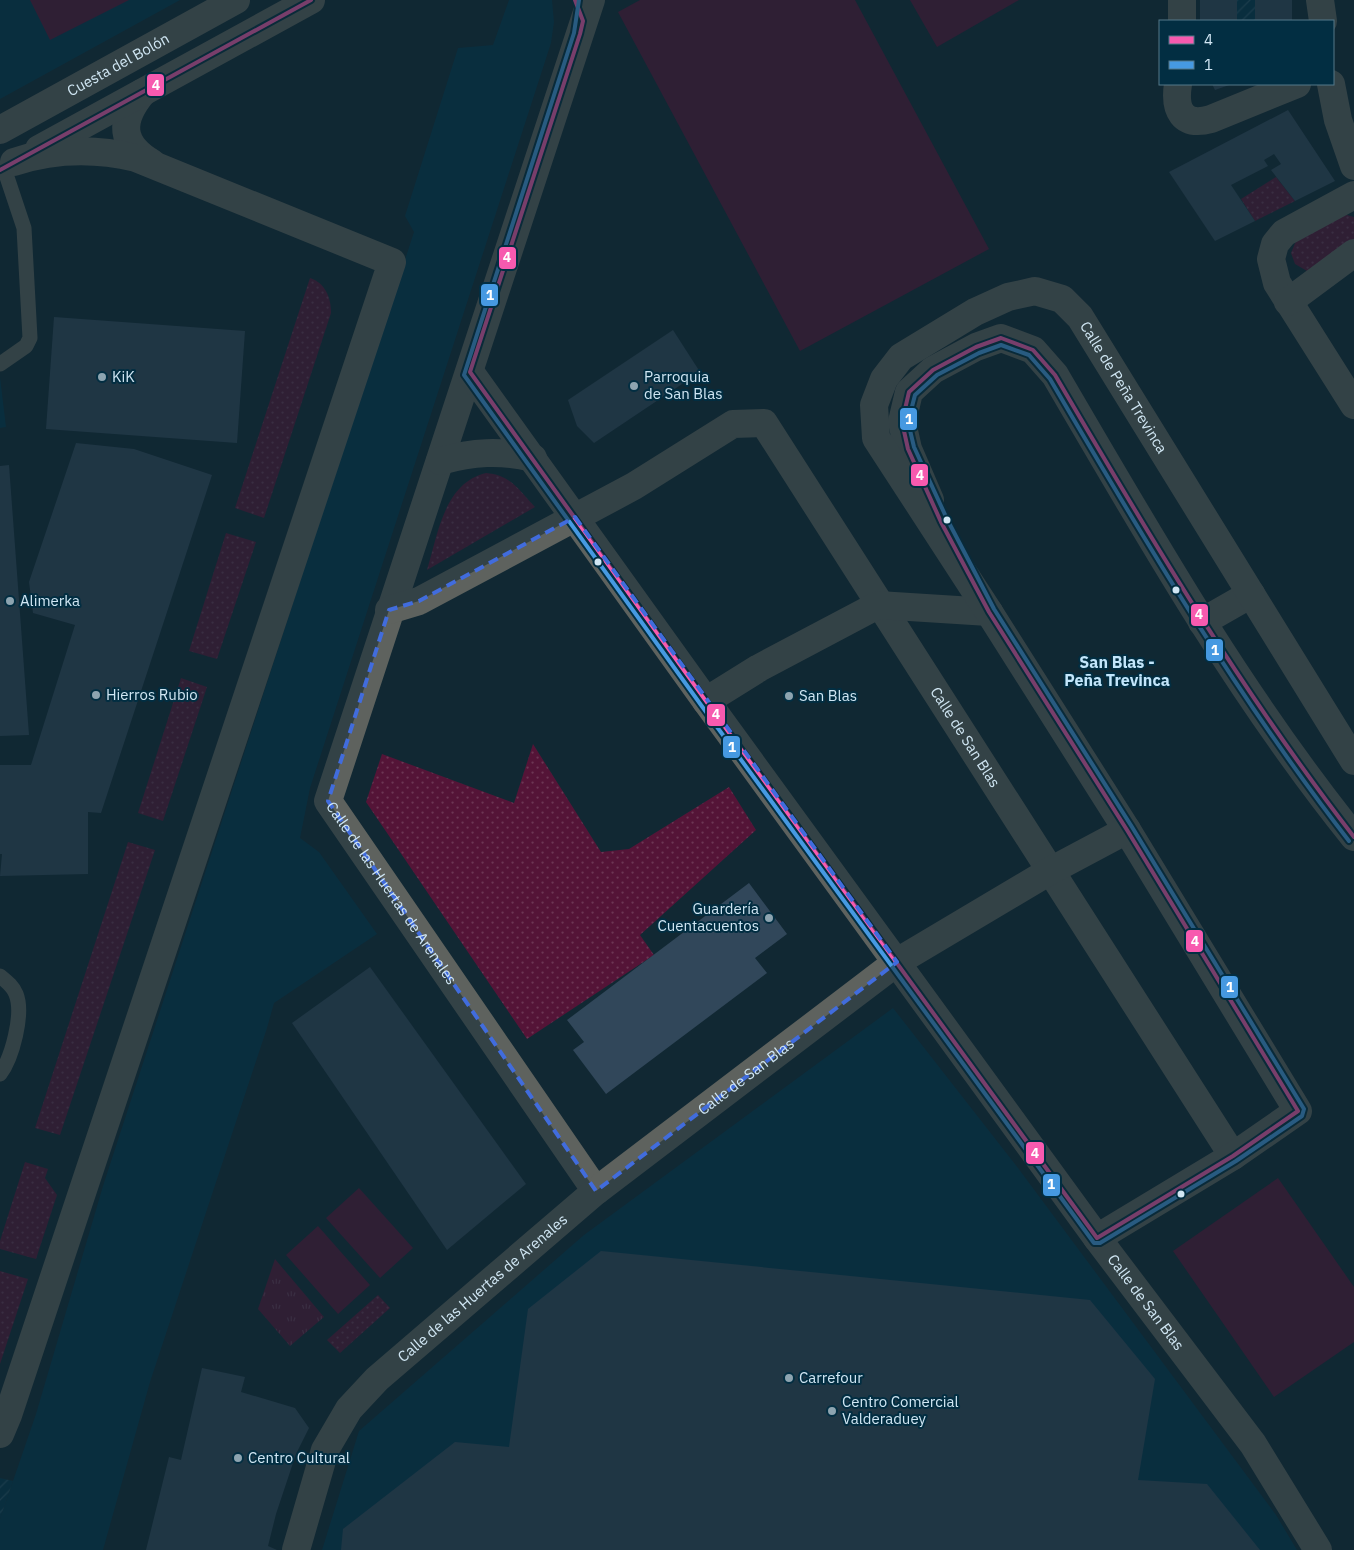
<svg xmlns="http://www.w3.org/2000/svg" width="1354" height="1550" viewBox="0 0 1354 1550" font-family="'IBM Plex Sans',sans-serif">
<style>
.built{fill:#02364d}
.industrial{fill:url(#industrial-furrows)}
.grass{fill:url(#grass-dots)}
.park{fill:url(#park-tufts)}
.pitch{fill:#541437}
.building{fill:#31475a}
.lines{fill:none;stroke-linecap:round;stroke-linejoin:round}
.service{stroke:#5e625e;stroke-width:15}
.minor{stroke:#5e625e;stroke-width:28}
.bus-1-casing{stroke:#022e42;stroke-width:8}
.bus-2-casing{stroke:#022e42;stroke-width:8}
.bus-1{stroke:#f75aaf;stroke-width:4}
.bus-2{stroke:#4699e1;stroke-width:4}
.marked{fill:none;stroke:#416cdd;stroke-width:4;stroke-dasharray:10 6;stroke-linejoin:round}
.poi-dot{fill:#8da4b0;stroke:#022e42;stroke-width:2}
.bus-dot{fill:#d0e6f3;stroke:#022e42;stroke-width:2}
.labels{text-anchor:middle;stroke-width:4;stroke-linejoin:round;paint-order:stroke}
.street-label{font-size:15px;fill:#d0e6f3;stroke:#022e42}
.poi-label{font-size:15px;fill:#d0e6f3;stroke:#022e42;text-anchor:start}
.neighbourhood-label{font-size:16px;font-weight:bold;fill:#c3e6fb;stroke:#022e42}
.line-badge{stroke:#022e42;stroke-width:2}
.badge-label{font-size:14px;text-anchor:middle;font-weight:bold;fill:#fff}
</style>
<defs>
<pattern id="industrial-furrows" width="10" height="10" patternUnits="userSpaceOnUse" patternTransform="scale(1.25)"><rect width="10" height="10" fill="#02364d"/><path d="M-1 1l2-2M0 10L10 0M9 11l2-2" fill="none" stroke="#265367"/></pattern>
<pattern id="grass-dots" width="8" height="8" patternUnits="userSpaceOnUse" patternTransform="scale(1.25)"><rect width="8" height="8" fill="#541437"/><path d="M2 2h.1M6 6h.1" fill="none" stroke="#6c3654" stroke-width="1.8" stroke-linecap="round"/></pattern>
<pattern id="park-tufts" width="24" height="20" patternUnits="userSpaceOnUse" patternTransform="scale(1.25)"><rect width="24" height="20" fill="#541437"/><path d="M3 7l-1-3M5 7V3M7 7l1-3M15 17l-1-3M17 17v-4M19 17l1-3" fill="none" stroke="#6c3654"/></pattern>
</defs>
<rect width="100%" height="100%" fill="#112833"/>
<g class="built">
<polygon points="0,0 180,0 0,99"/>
<polygon points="509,0 552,0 554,22 551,43 310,788 300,838 319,852 377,934 274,1003 267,1028 150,1382 103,1550 0,1550 0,1519 36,1414 103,1186 414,232 405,216 458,48 493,45"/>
<polygon points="0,377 6,427 0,428"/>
<polygon points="893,1008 1018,1168 1276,1515 1297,1550 322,1550 359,1431 584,1235"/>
</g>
<g class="industrial">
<rect x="1237" y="0" width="18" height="21"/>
<polygon points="0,1478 13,1481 0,1519"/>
</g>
<g class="grass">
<polygon points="1276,177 1295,201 1255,221 1241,199"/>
<polygon points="1347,215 1354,217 1354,245 1307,271 1295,264 1291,253 1296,241 1342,216"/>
<path d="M310 278C325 283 331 297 331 313L264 518 235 508Z"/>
<path d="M486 473C511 475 519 490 535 507L427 570C438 534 444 483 486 473Z"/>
<polygon points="226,533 256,542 217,659 189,651"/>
<polygon points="181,678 207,687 163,821 138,813"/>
<polygon points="533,744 601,852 629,849 729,787 756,830 640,935 654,955 527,1039 366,802 382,754 514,803"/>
<polygon points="128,842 155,850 60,1135 35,1128"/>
<polygon points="25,1162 48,1169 45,1178 57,1195 36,1259 0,1249 0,1241"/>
<polygon points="0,1271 28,1279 0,1364"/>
<polygon points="378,1295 390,1308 340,1353 327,1340"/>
</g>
<polygon class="park" points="275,1259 324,1317 290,1346 258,1309"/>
<g class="pitch">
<polygon points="30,0 129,0 50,40"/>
<polygon points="640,0 855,0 989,249 800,351 618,12"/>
<polygon points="910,0 1019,0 937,47"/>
<polygon points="1278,1178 1354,1287 1354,1342 1274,1397 1173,1251"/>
<polygon points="359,1188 413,1248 380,1278 326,1218"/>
<polygon points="318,1226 370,1285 338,1314 286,1255"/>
</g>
<g class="building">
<rect x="1200" y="0" width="37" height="21"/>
<rect x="1255" y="0" width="37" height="21"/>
<polygon points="1212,84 1232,84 1215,90"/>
<polygon points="1288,110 1335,181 1295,201 1271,170 1281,164 1274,154 1264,160 1268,166 1231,185 1255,221 1215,241 1169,172"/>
<polygon points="54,317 245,331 237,443 46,429"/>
<polygon points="673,330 700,372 594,443 577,426 568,400"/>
<polygon points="76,443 134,449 212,475 101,813 88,812 88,874 0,876 2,854 0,854 0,765 31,765 75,625 33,613 29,582"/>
<polygon points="9,465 29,735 0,736 0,466"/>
<polygon points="749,883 787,934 755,958 767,973 606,1094 573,1050 584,1042 567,1020"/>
<polygon points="370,967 526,1184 447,1250 292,1023"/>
<polygon points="601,1251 1090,1300 1155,1379 1138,1480 1207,1484 1260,1550 341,1550 343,1529 455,1442 509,1447 528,1309"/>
<polygon points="202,1368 245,1377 241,1392 295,1408 309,1428 296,1454 276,1514 268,1546 277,1550 146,1550 169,1457 181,1460"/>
</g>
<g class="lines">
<g class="service">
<polyline points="0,364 26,346 30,338 24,228 4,168"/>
<path d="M0 976C6 981 13 986 16 994 24 1014 12 1058 0 1074"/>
</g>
<g class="minor">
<path id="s1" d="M591 0 328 801 596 1191"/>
<polyline points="1182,0 1182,21"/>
<polyline points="1320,0 1323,21"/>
<path d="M1178 84C1174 110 1182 127 1211 119L1297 84"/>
<polyline points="1331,84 1338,120 1354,166"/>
<path d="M142 93C119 121 120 144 152 163"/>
<path id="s2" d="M0 130 236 0"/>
<polyline points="39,149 311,0"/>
<polyline points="1354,195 1284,233 1275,244 1271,259 1277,283 1354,405"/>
<polyline points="1288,302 1354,253"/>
<path id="s3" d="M470 372 706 701 1097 1238 1253 1444 1318 1550"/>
<path d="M440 461C473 452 500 450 533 458"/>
<path d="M930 500 908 449 902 422 909 392 933 370 976 347 1001 338 1033 350 1055 375C1148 534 1239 694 1354 837"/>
<path id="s4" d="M389 610 419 601 634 486 733 424 764 423 1233 1156"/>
<polyline points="1202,622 1251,594"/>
<polyline points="706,701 759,668 878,605 989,612"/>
<path id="s5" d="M1097 1238 1233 1156 1298 1111 1127 830 989 612 876 438 874 405 884 379 901 357 975 312 1008 297 1035 291 1062 299 1080 317 1354 761"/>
<path d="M0 1434 8 1415 392 262 136 158C94 148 54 149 14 162"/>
<path id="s6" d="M296 1550 325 1450 349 1409 377 1379 596 1191 897 962 1050 871 1127 830"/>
</g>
<defs>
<g id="bus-1">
<path d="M575 0 583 21 580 34 470 372 706 701 1097 1238 1233 1156 1298 1111 1127 830 989 612 941 522 908 449 902 422 909 392 933 370 976 347 1001 338 1033 350 1055 375C1148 534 1241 691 1354 837"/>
<polyline points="0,170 311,0"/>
</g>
<path id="bus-2" d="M579 0 574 33 464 375 701 705 1094 1243H1100L1236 1161 1302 1116 1304 1109 1132 827 994 609 947 519 914 447 908 422 915 395 937 375 979 353 1001 345 1029 355 1050 379C1143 538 1236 695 1349 841"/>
</defs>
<use href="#bus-1" class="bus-1-casing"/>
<use href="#bus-2" class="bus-2-casing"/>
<use href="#bus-1" class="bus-1"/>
<use href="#bus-2" class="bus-2"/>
</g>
<path d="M0 0H1354V1550H0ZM575 517 897 962 596 1191 328 801 389 610 419 601Z" fill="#112833" fill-opacity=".55" fill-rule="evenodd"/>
<path class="marked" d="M575 517 897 962 596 1191 328 801 389 610 419 601Z"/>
<g class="poi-dot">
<circle cx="102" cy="377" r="5"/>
<circle cx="634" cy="386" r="5"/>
<circle cx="10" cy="601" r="5"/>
<circle cx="96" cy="695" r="5"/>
<circle cx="789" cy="696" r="5"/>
<circle cx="769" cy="918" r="5"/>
<circle cx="789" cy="1378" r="5"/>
<circle cx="832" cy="1411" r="5"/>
<circle cx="238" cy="1458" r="5"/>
</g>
<g class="bus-dot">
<circle cx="947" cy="520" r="4.5"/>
<circle cx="598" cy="562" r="4.5"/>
<circle cx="1176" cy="590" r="4.5"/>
<circle cx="1181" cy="1194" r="4.5"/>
</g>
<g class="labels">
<g class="street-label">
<text dy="5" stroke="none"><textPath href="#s2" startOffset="135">Cuesta del Bolón</textPath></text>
<text dy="5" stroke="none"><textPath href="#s5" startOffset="1408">Calle de Peña Trevinca</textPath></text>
<text dy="5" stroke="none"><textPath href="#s4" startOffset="796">Calle de San Blas</textPath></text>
<text dy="5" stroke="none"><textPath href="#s1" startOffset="955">Calle de las Huertas de Arenales</textPath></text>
<text dy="5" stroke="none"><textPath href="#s6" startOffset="670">Calle de San Blas</textPath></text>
<text dy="5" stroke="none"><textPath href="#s6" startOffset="332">Calle de las Huertas de Arenales</textPath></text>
<text dy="5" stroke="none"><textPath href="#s3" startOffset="1150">Calle de San Blas</textPath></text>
</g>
<g class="poi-label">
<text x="112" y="382">KiK</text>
<text x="644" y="382">Parroquia<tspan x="644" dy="17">de San Blas</tspan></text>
<text x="20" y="606">Alimerka</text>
<text x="106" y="700">Hierros Rubio</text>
<text x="799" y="701">San Blas</text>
<text x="759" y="914" text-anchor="end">Guardería<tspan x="759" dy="17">Cuentacuentos</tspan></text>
<text x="799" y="1383">Carrefour</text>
<text x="842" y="1407">Centro Comercial<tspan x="842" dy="17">Valderaduey</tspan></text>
<text x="248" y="1463">Centro Cultural</text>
</g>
<g class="neighbourhood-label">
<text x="1117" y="668">San Blas -<tspan x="1117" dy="18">Peña Trevinca</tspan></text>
</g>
</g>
<g class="line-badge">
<rect x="146" y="73" width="19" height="24" rx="5" fill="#f75aaf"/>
<rect x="498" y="246" width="19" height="24" rx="5" fill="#f75aaf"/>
<rect x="480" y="283" width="19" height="24" rx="5" fill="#4699e1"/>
<rect x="899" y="407" width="19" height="24" rx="5" fill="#4699e1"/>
<rect x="910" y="463" width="19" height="24" rx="5" fill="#f75aaf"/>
<rect x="1190" y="603" width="19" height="24" rx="5" fill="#f75aaf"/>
<rect x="1205" y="638" width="19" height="24" rx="5" fill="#4699e1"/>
<rect x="706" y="703" width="20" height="24" rx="5" fill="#f75aaf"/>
<rect x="722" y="735" width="19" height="24" rx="5" fill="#4699e1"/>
<rect x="1185" y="929" width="19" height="24" rx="5" fill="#f75aaf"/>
<rect x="1220" y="975" width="19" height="24" rx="5" fill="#4699e1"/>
<rect x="1025" y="1141" width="20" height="24" rx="5" fill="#f75aaf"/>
<rect x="1042" y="1173" width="19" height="24" rx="5" fill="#4699e1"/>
</g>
<g class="badge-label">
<text x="156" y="90">4</text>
<text x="507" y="262">4</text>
<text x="490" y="300">1</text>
<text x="909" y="424">1</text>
<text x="920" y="480">4</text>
<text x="1199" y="619">4</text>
<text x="1215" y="655">1</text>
<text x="716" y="719">4</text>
<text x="732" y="752">1</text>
<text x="1195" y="946">4</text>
<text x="1230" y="992">1</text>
<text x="1035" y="1158">4</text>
<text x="1051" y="1189">1</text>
</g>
<rect x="1159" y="20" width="175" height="65" fill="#022e42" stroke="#547889"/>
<rect x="1169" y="36" width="25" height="8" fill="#f75aaf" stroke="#547889"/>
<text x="1204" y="45" font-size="15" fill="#d0e6f3">4</text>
<rect x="1169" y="61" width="25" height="8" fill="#4699e1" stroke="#547889"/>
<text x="1204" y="70" font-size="15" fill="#d0e6f3">1</text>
</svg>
